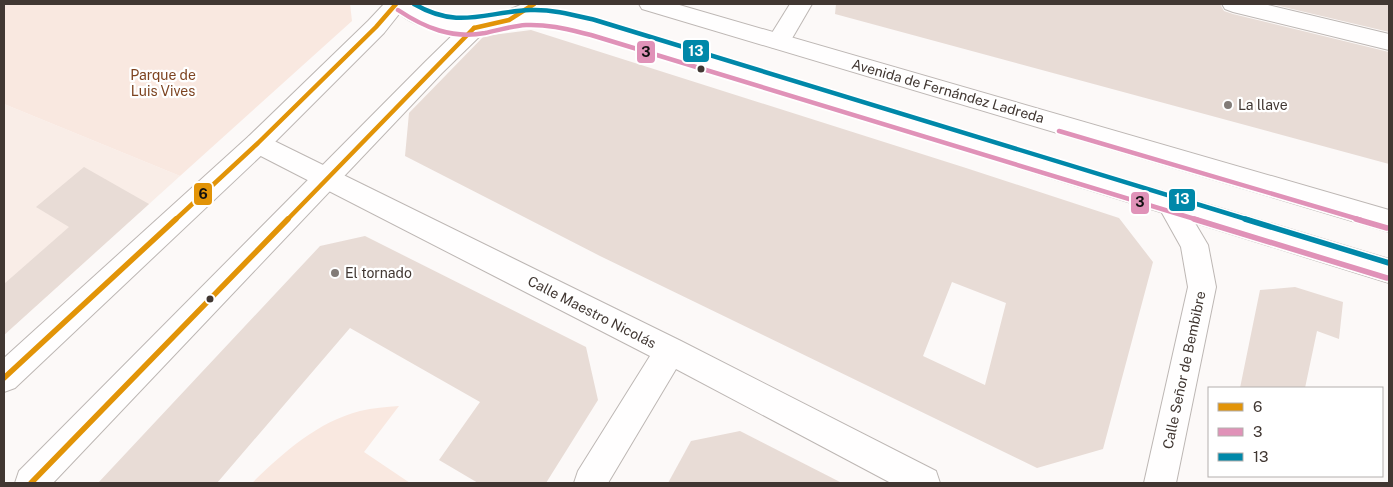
<svg xmlns="http://www.w3.org/2000/svg" width="1393" height="487" viewBox="0 0 1393 487" font-family="'Public Sans',sans-serif">
<style>
.built{fill:#f9ede7}
.green{fill:#f9e8e0}
.building{fill:#e8dcd6;fill-rule:evenodd}
.lines{fill:none;stroke-linecap:round;stroke-linejoin:round}
.street-casing{stroke:#bdb7b4;stroke-width:2}
.secondary-casing{stroke:#bdb7b4;stroke-width:2}
.highway-casing{stroke:#bdb7b4;stroke-width:2}
.street{fill:#fffefe;fill-rule:evenodd}
.secondary{fill:#fffefe;fill-rule:evenodd}
.highway{fill:#fffefe;fill-rule:evenodd}
.bus-1-far1-casing{stroke:#fff;stroke-width:8}
.bus-1-casing{stroke:#fff;stroke-width:9}
.bus-2-far1-casing{stroke:#fff;stroke-width:8}
.bus-2-casing{stroke:#fff;stroke-width:9}
.bus-3-far1-casing{stroke:#fff;stroke-width:8}
.bus-3-casing{stroke:#fff;stroke-width:9}
.bus-1-far1{stroke:#e29408;stroke-width:4.5}
.bus-1{stroke:#e29408;stroke-width:5.5}
.bus-2-far1{stroke:#e092b8;stroke-width:4.5}
.bus-2{stroke:#e092b8;stroke-width:5.5}
.bus-3-far1{stroke:#0088a9;stroke-width:4.5}
.bus-3{stroke:#0088a9;stroke-width:5.5}
.bus-dot{fill:#413732;stroke:#fff;stroke-width:2}
.poi-dot{fill:#827b77;stroke:#fff;stroke-width:2}
.labels{text-anchor:middle;stroke-width:4.5;stroke-linejoin:round;paint-order:stroke}
.park-label{font-size:14px;fill:#7d4320;stroke:#fff}
.street-label{font-size:14px;fill:#413732;stroke:#fff}
.poi-label{font-size:14px;fill:#413732;stroke:#fff;text-anchor:start}
.line-badge{stroke:#fff;stroke-width:2}
.badge-label{font-size:14px;text-anchor:middle;font-weight:bold;fill:#fff}
.pale-badge-label{font-size:14px;text-anchor:middle;font-weight:bold;fill:#111}
</style>
<rect width="100%" height="100%" fill="#fcf9f8"/>
<polygon class="built" points="4,104 180,176 4,335"/>
<g class="green">
<polygon points="4,4 350,4 352,21 180,176 4,104"/>
<path d="M399 406 364 452 410 483H252C283 453 317 422 360 411 373 408 386 407 399 406Z"/>
</g>
<g class="building">
<polygon points="836,4 1220,4 1224,11 1233,14 1389,52 1389,164 835,14"/>
<polygon points="1271,4 1389,4 1389,32"/>
<path d="M531 30 966 168 1119 218 1153 262 1103 449 1037 468 600 256 405 156 409 113 484 36ZM952 282 1006 303 985 385 923 356Z"/>
<polygon points="84,167 149,204 4,335 4,284 69,227 36,207"/>
<polygon points="365,236 586,347 598,400 546,483 478,483 439,460 480,402 350,328 217,483 98,483 320,246"/>
<polygon points="1295,287 1343,302 1339,339 1317,331 1305,388 1240,388 1260,290"/>
<polygon points="740,431 842,483 668,483 691,441"/>
</g>
<g class="lines">
<defs>
<g id="street">
<polygon points="790,4 812,4 787,47 779,49 771,47 767,41"/>
<polygon points="1222,4 1264,4 1389,34 1389,50 1233,12 1225,9"/>
<polygon points="258,133 681,341 936,471 940,483 891,483 676,369 608,483 574,483 578,471 650,356 249,150 245,143 249,136"/>
<polygon points="1170,193 1179,196 1208,245 1216,287 1176,483 1144,483 1188,287 1181,247 1157,204 1161,196"/>
</g>
<g id="secondary">
<polygon points="384,4 407,4 384,33 267,150 15,388 4,392 4,358 249,136 368,21"/>
<polygon points="474,20 482,22 485,28 482,34 442,73 53,483 15,483 19,471 426,61 466,22"/>
</g>
<g id="highway">
<path d="M391 4H418L439 15 462 20 491 17 523 4 533 5 535 10 571 15 612 25 1389 259V283L610 41C586 35 555 24 531 25 512 26 496 33 478 35 453 38 405 27 391 4Z"/>
<polygon points="639,4 676,4 1389,210 1389,232 642,9"/>
</g>
</defs>
<use href="#street" class="street-casing"/>
<use href="#secondary" class="secondary-casing"/>
<use href="#highway" class="highway-casing"/>
<use href="#street" class="street"/>
<use href="#secondary" class="secondary"/>
<use href="#highway" class="highway"/>
<defs>
<g id="bus-1-far1">
<polyline points="474,28 509,20 534,4"/>
<polyline points="175,220 258,143 376,27 396,4"/>
<polyline points="287,220 474,28"/>
</g>
<g id="bus-1">
<polyline points="4,378 176,219"/>
<polyline points="31,483 288,219"/>
</g>
<g id="bus-2-far1">
<path d="M398 10C425 28 452 39 485 33 499 30 512 26 526 25 549 24 570 30 591 35L1198 220"/>
<polyline points="1059,131 1361,220"/>
</g>
<g id="bus-2">
<polyline points="1194,219 1387,278"/>
<polyline points="1356,219 1387,228"/>
</g>
<path id="bus-3-far1" d="M414 4C459 30 484 12 530 10 552 9 574 15 595 20L1249 220"/>
<polyline id="bus-3" points="1245,219 1389,263"/>
</defs>
<use href="#bus-1-far1" class="bus-1-far1-casing"/>
<use href="#bus-1" class="bus-1-casing"/>
<use href="#bus-2-far1" class="bus-2-far1-casing"/>
<use href="#bus-2" class="bus-2-casing"/>
<use href="#bus-3-far1" class="bus-3-far1-casing"/>
<use href="#bus-3" class="bus-3-casing"/>
<use href="#bus-1-far1" class="bus-1-far1"/>
<use href="#bus-1" class="bus-1"/>
<use href="#bus-2-far1" class="bus-2-far1"/>
<use href="#bus-2" class="bus-2"/>
<use href="#bus-3-far1" class="bus-3-far1"/>
<use href="#bus-3" class="bus-3"/>
</g>
<g class="bus-dot">
<circle cx="701" cy="69" r="4.5"/>
<circle cx="210" cy="299" r="4.5"/>
</g>
<g class="poi-dot">
<circle cx="1228" cy="105" r="5"/>
<circle cx="335" cy="273" r="5"/>
</g>
<g class="labels">
<g class="park-label">
<text x="163" y="80">Parque de<tspan x="163" dy="16">Luis Vives</tspan></text>
</g>
<g class="street-label">
<text transform="translate(948 91) rotate(16)" y="5">Avenida de Fernández Ladreda</text>
<text transform="translate(592 312) rotate(27)" y="5">Calle Maestro Nicolás</text>
<text transform="translate(1184 370) rotate(-78)" y="5">Calle Señor de Bembibre</text>
</g>
<g class="poi-label">
<text x="1238" y="110">La llave</text>
<text x="345" y="278">El tornado</text>
</g>
</g>
<g class="line-badge">
<rect x="682" y="39" width="28" height="24" rx="5" fill="#0088a9"/>
<rect x="636" y="40" width="20" height="24" rx="5" fill="#e092b8"/>
<rect x="193" y="182" width="20" height="24" rx="5" fill="#e29408"/>
<rect x="1168" y="188" width="28" height="24" rx="5" fill="#0088a9"/>
<rect x="1130" y="191" width="20" height="24" rx="5" fill="#e092b8"/>
</g>
<g class="badge-label">
<text x="696" y="56">13</text>
<text x="1182" y="204">13</text>
</g>
<g class="pale-badge-label">
<text x="646" y="57">3</text>
<text x="203" y="199">6</text>
<text x="1140" y="207">3</text>
</g>
<rect width="1393" height="487" fill="none" stroke="#413732" stroke-width="10"/>
<rect x="1208" y="387" width="175" height="90" fill="#ffffff" stroke="#b3afad"/>
<rect x="1218" y="403" width="25" height="8" fill="#e29408" stroke="#b3afad"/>
<text x="1253" y="412" font-size="15" fill="#413732">6</text>
<rect x="1218" y="428" width="25" height="8" fill="#e092b8" stroke="#b3afad"/>
<text x="1253" y="437" font-size="15" fill="#413732">3</text>
<rect x="1218" y="453" width="25" height="8" fill="#0088a9" stroke="#b3afad"/>
<text x="1253" y="462" font-size="15" fill="#413732">13</text>
</svg>
